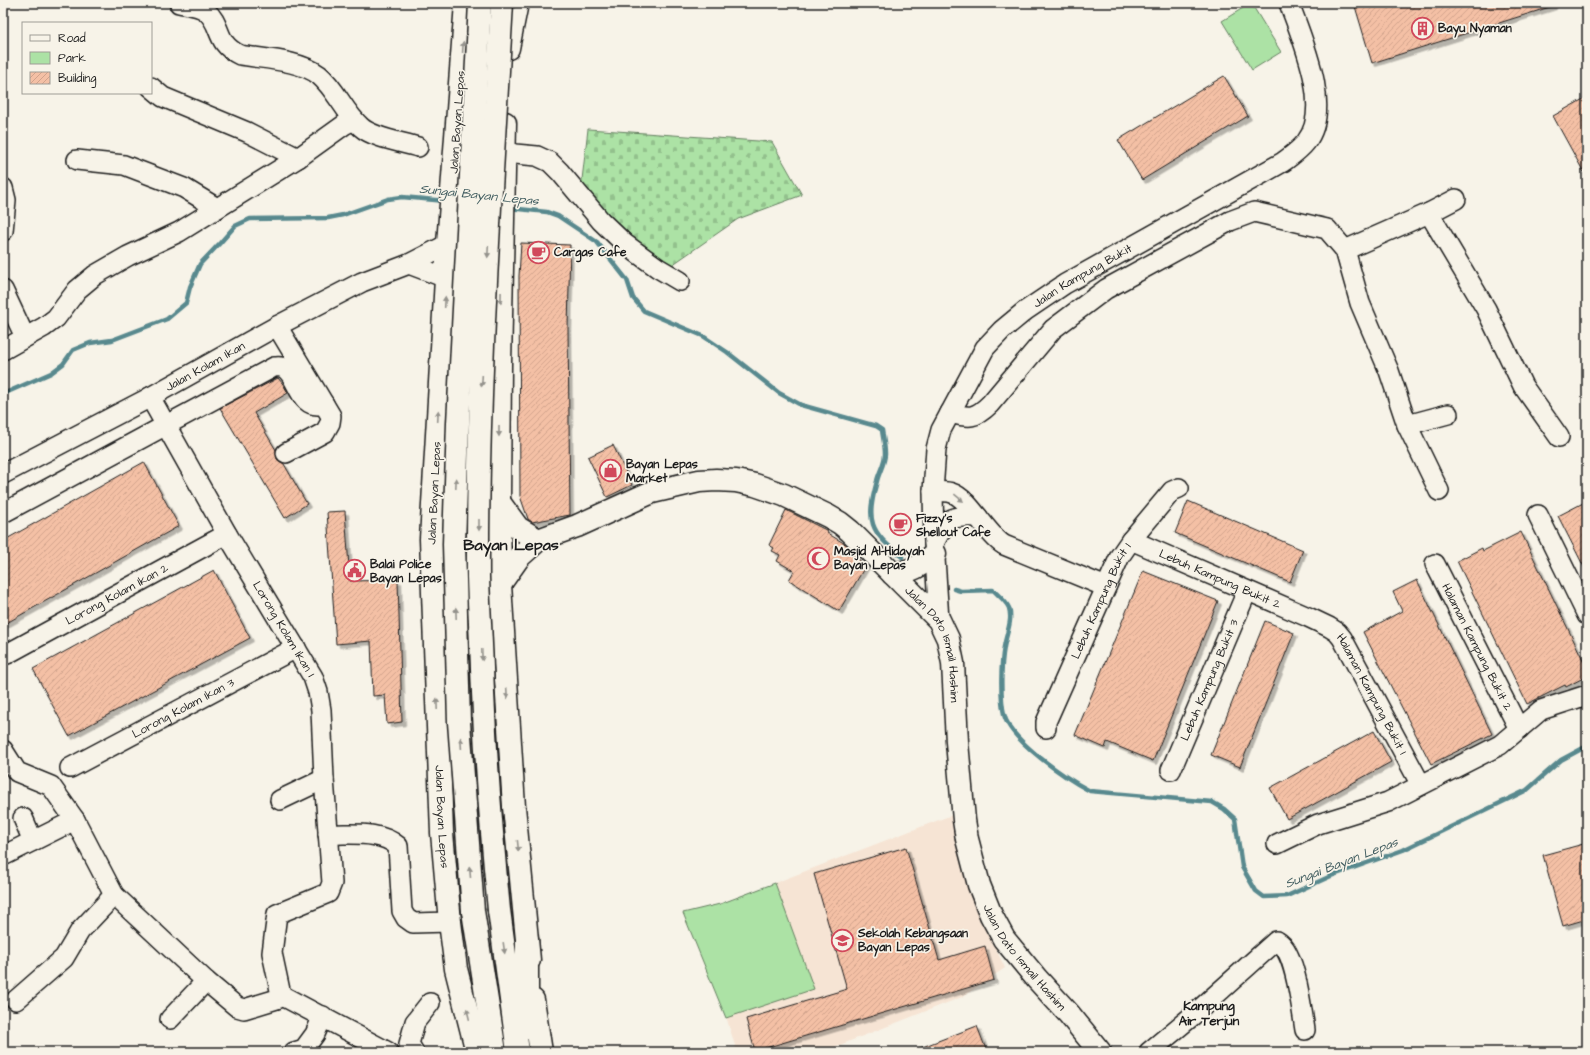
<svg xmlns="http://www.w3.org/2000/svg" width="1590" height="1055" viewBox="0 0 1590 1055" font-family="'Architects Daughter',sans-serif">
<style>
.built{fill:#f6e4d4}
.cemetery{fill:url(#cemetery-stones);stroke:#647f60}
.park{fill:#ace2a5;stroke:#647f60}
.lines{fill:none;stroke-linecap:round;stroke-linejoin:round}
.stream{stroke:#59898e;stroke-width:4.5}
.building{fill:url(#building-hatch);stroke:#1c1c1c;filter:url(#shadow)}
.minor-casing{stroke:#1c1c1c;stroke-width:22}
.major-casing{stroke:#1c1c1c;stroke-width:25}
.highway-casing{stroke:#1c1c1c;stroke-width:25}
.minor{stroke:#f7f3e8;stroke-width:19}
.major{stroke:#f7f3e8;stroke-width:22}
.highway{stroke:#f7f3e8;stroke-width:22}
.highway-bridge-casing{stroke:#1c1c1c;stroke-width:25;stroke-linecap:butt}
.highway-bridge{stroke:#f7f3e8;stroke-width:22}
.oneway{fill:#94928c}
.labels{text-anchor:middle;stroke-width:3.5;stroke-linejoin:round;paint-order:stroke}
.poi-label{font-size:12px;font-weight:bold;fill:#1c1c1c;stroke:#f7f3e8;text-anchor:start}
.street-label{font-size:12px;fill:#1c1c1c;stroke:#f7f3e8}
.water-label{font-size:13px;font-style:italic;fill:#3f5b5e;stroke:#f7f3e8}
.neighbourhood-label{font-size:13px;font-weight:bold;fill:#1c1c1c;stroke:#f7f3e8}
.district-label{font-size:16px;font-weight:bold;fill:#1c1c1c;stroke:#f7f3e8}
</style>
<defs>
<pattern id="cemetery-stones" width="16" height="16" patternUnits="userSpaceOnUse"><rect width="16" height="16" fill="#ace2a5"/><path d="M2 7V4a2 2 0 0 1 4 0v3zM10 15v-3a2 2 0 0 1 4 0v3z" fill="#93c18d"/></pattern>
<pattern id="building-hatch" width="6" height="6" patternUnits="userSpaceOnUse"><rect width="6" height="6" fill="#f4c0a5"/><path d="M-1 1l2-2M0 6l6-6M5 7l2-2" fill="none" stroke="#d1a48d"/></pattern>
<filter id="shadow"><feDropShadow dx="3.5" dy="3.5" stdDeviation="0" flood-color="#0004"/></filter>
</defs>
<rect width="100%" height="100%" fill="#f7f3e8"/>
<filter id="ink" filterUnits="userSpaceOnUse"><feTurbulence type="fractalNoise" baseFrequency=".025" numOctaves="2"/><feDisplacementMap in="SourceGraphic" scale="8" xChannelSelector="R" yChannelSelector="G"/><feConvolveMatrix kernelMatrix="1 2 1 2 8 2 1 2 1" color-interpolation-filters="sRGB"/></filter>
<g filter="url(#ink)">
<polygon class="built" points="957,813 979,913 1005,968 962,997 822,1052 737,1052 724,1010 683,913 720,904"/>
<polygon class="cemetery" points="588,129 772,142 802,195 738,219 669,267 650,257 581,188"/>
<g class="park">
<polygon points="1251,3 1281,52 1252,70 1222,21"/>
<polygon points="775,883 814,989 726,1018 683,913 720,904"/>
</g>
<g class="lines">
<g class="stream">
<path d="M509 208 547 212 558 216 597 242 627 280 633 298 644 311 703 336 727 352 779 393 801 405 876 426 882 430C883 438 885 446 885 454 885 463 879 472 877 481 866 521 869 531 902 557"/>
<polyline points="3,394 51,373 63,364 73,350 90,343 112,340 167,319 186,303 190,287 200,264 220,243 235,226 250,219 328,218 343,215 388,199 402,197 446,201"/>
<path d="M954 589 961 591 993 590C998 595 1007 602 1009 608 1013 621 1006 634 1004 647 1001 663 1000 697 1004 714 1009 740 1067 779 1090 791L1212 802 1224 809 1235 819 1242 867 1256 891 1264 897 1287 896 1331 876 1403 850 1527 790 1561 760 1587 746"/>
</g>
</g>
<g class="building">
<polygon points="1354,3 1553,3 1553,6 1372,63"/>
<polygon points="1224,76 1248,116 1142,180 1118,140"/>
<polygon points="1587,97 1587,178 1553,116"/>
<polygon points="521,243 570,245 568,328 570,515 532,522 528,519 520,496 519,276"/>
<polygon points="278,378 283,384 288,393 254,413 276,450 277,459 284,464 307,504 285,518 220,408"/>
<polygon points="613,445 632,485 607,497 588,457"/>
<polygon points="144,462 179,526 3,625 3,541"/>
<polygon points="1188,501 1303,550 1290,582 1175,533"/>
<polygon points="1587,501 1587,573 1558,516"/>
<polygon points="786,510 828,531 827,533 847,545 856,554 854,556 866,565 839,611 789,580 794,571 777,561 780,555 772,551 774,548 769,545"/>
<polygon points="345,511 350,581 398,580 402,722 387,724 385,695 373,696 371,641 336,644 327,512"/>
<polygon points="1521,532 1587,668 1587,676 1566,687 1565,685 1527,704 1457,561 1482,548 1483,551"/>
<polygon points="214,570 250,638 69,736 33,669"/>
<polygon points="1143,571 1218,601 1153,761 1107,742 1105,748 1075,735"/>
<polygon points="1417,580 1492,734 1431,764 1363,632 1402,611 1393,592"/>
<polygon points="1265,621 1294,633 1240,767 1211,755"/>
<polygon points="1374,731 1391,762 1287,819 1270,788"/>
<polygon points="1587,843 1587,919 1563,926 1543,855"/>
<polygon points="906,847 939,960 985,946 994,980 755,1051 746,1019 847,989 814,874"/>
<polygon points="977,1026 987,1052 913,1052 912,1051"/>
</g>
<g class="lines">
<defs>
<g id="minor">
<path d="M179 3C188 5 199 5 206 11 223 25 214 43 240 55 263 59 300 60 319 75 336 89 344 112 361 127 373 138 402 142 418 147"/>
<polyline points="151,87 163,97 247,132 298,158"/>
<polyline points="504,153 537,156 550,162 560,172 601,221 625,244 658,268 680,281"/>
<polyline points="77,160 124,165 184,188 217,208"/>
<polyline points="3,188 6,200 3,231"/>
<polyline points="1429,213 1456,199"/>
<polyline points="1345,250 1429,213 1486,309 1523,386 1559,437"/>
<polyline points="409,264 446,278"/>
<polyline points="3,290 25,337"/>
<polyline points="277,326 331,416 330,423 325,432 286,453"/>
<polyline points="3,350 44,327 56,318 77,290 95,275 128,256 179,232 298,158 344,125 354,120"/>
<path id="s1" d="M150 397 227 534 313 677 318 692 321 710 324 779 332 883 328 893 277 914 272 953 281 995"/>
<path d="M950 413C969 418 975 419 990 404L1053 329 1106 289 1230 221 1254 212 1327 229 1345 250 1360 303 1389 371 1407 425 1439 491"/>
<polyline points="1407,425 1448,414"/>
<path id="s2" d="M3 474 143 401 277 326 362 282 409 264 448 244"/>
<path d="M933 491C939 492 946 491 952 493 969 498 987 535 1004 545L1106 587"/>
<path d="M3 513 274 367C277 367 281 366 284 368 299 376 298 411 324 404"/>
<polyline points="1538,515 1587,615"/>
<path id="s3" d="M1131 540 1308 617 1329 627 1337 632 1342 638 1421 785"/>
<path d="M934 543C948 517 948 516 978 517"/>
<path id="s4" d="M1435 564 1519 729"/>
<path id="s5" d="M939 620 934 543 933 491 936 449 941 430 985 348 1002 330 1025 311 1065 284 1283 162C1291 156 1300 150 1306 142 1333 108 1302 39 1289 3"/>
<path id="s6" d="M7 654 227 534"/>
<path id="s7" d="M1046 728V722L1120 556 1131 540 1172 491 1179 488"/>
<polyline points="3,750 17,772 51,786 75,820 114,895 206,981 237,1007 244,1009 277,999 281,995"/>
<path id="s8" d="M70 768 296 648"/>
<path id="s9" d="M1171 770 1247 591"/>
<polyline points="280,800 324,779"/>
<polyline points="23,818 33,841"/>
<path d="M328 834C351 835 380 830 398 846L402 911 406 918 413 923 450 922"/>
<polyline points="1277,844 1318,824 1388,802 1500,745 1541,710 1587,695"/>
<polyline points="5,855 75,820"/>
<polyline points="281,995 388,1052"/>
<polyline points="16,1000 64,958 80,931 114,895"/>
<polyline points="170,1019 206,981"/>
<polyline points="294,1052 304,1049 315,1034 323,1016"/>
<polyline points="414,1052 409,1044 415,1022 430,1003"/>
<path d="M1149 1052 1191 1017 1276 941C1295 946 1302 1012 1305 1030"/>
</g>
<g id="major">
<path id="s10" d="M466 3 448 244 431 539 442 833 450 922 456 969 477 1052"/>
<polyline points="508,48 517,3"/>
<polyline points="505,123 500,364 499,502 500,584 514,807 529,960"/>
<polyline points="499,502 518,528 538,540"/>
<path d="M893 574C910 572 921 566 935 554"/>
<path id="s11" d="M500 584 519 557 538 540 577 526 652 492 699 481 716 480 736 481 755 485 784 495 828 516 840 523 850 531 939 620 948 639 953 663 957 742 964 820 967 839 979 885 991 915 1004 939 1037 979 1069 1014 1100 1052"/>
<polyline points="533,1000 541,1052"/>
</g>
<g id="highway">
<polyline points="499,910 518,1052"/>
<polyline points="473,911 495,1052"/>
<polyline points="527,940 527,1028"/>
</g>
</defs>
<use href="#minor" class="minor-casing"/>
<use href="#major" class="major-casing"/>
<use href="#highway" class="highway-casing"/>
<use href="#minor" class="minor"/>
<use href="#major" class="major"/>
<use href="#highway" class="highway"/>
<defs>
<g id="highway-bridge">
<path d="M499 910C491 829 485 749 482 668 481 638 479 608 478 577 477 386 491 194 502 3"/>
<polyline points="473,911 459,722 454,544 458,423 480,3"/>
</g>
</defs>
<use href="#highway-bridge" class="highway-bridge-casing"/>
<use href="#highway-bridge" class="highway-bridge"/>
</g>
<defs><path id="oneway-solid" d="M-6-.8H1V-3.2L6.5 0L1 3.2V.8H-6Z"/></defs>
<g class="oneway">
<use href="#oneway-solid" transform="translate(463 47) rotate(-86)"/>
<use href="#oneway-solid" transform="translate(488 252) rotate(93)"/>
<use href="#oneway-solid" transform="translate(501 298) rotate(91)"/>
<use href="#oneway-solid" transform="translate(445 302) rotate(-87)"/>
<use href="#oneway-solid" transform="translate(482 381) rotate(93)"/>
<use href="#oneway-solid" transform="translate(438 416) rotate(-87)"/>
<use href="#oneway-solid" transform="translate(499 431) rotate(90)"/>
<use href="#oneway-solid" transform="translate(456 483) rotate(-88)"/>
<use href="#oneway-solid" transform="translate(959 498) rotate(39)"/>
<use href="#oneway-solid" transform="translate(479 525) rotate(90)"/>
<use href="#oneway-solid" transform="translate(456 613) rotate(-92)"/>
<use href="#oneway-solid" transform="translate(482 655) rotate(88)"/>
<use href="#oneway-solid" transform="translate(507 693) rotate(86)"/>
<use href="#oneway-solid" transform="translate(437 704) rotate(-92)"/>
<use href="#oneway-solid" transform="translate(461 743) rotate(-94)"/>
<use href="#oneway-solid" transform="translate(518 846) rotate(84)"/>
<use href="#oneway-solid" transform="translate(470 872) rotate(-95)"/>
<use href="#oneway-solid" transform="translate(504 948) rotate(82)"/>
<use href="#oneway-solid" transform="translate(468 1014) rotate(-104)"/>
</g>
</g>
<defs>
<symbol id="building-ring" viewBox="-11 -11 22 22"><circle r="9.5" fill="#f7f3e8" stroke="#d1495b" stroke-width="1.5"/><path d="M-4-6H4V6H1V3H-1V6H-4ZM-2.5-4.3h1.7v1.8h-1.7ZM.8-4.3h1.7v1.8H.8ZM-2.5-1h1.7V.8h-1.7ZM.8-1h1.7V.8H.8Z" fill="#d1495b"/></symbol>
<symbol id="cafe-ring" viewBox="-11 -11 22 22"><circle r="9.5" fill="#f7f3e8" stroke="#d1495b" stroke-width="1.5"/><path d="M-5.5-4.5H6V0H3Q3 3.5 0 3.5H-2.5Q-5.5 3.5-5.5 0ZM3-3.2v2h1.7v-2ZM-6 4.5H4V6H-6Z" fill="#d1495b"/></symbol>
<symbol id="shop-ring" viewBox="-11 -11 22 22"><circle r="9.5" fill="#f7f3e8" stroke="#d1495b" stroke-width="1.5"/><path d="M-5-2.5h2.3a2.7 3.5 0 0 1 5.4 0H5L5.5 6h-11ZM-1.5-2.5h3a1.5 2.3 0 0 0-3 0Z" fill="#d1495b"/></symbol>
<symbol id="mosque-ring" viewBox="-11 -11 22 22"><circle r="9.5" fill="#f7f3e8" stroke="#d1495b" stroke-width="1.5"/><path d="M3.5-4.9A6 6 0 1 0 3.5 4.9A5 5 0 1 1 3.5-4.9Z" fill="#d1495b"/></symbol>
<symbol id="civic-ring" viewBox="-11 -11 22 22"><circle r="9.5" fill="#f7f3e8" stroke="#d1495b" stroke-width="1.5"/><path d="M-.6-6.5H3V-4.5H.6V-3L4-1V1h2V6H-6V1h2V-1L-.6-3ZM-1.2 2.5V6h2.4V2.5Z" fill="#d1495b"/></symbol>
<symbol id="school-ring" viewBox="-11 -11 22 22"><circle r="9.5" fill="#f7f3e8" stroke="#d1495b" stroke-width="1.5"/><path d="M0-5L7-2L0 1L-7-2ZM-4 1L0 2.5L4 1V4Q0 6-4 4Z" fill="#d1495b"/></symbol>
</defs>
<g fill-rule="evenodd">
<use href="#building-ring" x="1410" y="16" width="25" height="25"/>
<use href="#cafe-ring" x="526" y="240" width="25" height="25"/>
<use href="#shop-ring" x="598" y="458" width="25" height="25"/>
<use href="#cafe-ring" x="888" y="512" width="25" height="25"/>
<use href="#mosque-ring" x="806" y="546" width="25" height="25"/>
<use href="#civic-ring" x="342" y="558" width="25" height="25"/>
<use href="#school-ring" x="830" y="928" width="25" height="25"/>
</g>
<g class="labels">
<g class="poi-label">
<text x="1438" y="32">Bayu Nyaman</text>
<text x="554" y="256">Cargas Cafe</text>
<text x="626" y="468">Bayan Lepas<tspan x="626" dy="14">Market</tspan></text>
<text x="916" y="522">Fizzy's<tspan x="916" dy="14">Shellout Cafe</tspan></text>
<text x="834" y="555">Masjid Al-Hidayah<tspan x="834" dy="14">Bayan Lepas</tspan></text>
<text x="370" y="568">Balai Police<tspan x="370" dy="14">Bayan Lepas</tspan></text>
<text x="858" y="937">Sekolah Kebangsaan<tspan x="858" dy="14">Bayan Lepas</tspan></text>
</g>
<g class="street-label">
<text transform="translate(457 122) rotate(-86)" y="4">Jalan Bayan Lepas</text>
<text dy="4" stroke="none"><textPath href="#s5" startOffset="406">Jalan Kampung Bukit</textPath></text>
<text dy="4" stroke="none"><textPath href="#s2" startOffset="229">Jalan Kolam Ikan</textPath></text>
<text transform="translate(434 493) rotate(-87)" y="4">Jalan Bayan Lepas</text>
<text dy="4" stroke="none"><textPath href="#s3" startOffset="97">Lebuh Kampung Bukit 2</textPath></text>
<text dy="4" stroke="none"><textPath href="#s6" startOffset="125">Lorong Kolam Ikan 2</textPath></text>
<text dy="4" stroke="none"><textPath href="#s7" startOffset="139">Lebuh Kampung Bukit 1</textPath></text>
<text dy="4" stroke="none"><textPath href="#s1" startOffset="268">Lorong Kolam Ikan 1</textPath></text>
<text dy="4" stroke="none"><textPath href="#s11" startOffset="539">Jalan Dato Ismail Hashim</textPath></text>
<text dy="4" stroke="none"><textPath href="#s4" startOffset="93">Halaman Kampung Bukit 2</textPath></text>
<text dy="4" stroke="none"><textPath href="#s9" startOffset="98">Lebuh Kampung Bukit 3</textPath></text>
<text dy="4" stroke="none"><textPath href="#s3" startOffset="297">Halaman Kampung Bukit 1</textPath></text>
<text dy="4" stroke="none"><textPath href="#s8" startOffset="128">Lorong Kolam Ikan 3</textPath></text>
<text dy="4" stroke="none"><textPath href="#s10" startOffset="815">Jalan Bayan Lepas</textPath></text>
<text dy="4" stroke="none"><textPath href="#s11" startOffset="875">Jalan Dato Ismail Hashim</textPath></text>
</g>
<g class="water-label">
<text transform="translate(479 194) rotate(6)" y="5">Sungai Bayan Lepas</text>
<text transform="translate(1341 862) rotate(-21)" y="5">Sungai Bayan Lepas</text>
</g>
<g class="neighbourhood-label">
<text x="1209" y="1010">Kampung<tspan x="1209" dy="15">Air Terjun</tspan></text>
</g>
<g class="district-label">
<text x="511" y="550">Bayan Lepas</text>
</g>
</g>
<rect width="1590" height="1055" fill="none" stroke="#f7f3e8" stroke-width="16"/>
<rect x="8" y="8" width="1574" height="1039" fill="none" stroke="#1c1c1c" stroke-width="1.5" filter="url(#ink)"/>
<rect x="22" y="22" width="130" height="72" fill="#f7f3e8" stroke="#9f9d96"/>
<rect x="30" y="35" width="20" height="6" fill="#f7f3e8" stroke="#9f9d96"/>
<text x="58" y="42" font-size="12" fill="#1c1c1c">Road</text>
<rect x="30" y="52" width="20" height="12" fill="#ace2a5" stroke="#9f9d96"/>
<text x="58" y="62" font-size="12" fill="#1c1c1c">Park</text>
<rect x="30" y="72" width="20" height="12" fill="url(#building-hatch)" stroke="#9f9d96"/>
<text x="58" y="82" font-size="12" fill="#1c1c1c">Building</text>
</svg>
